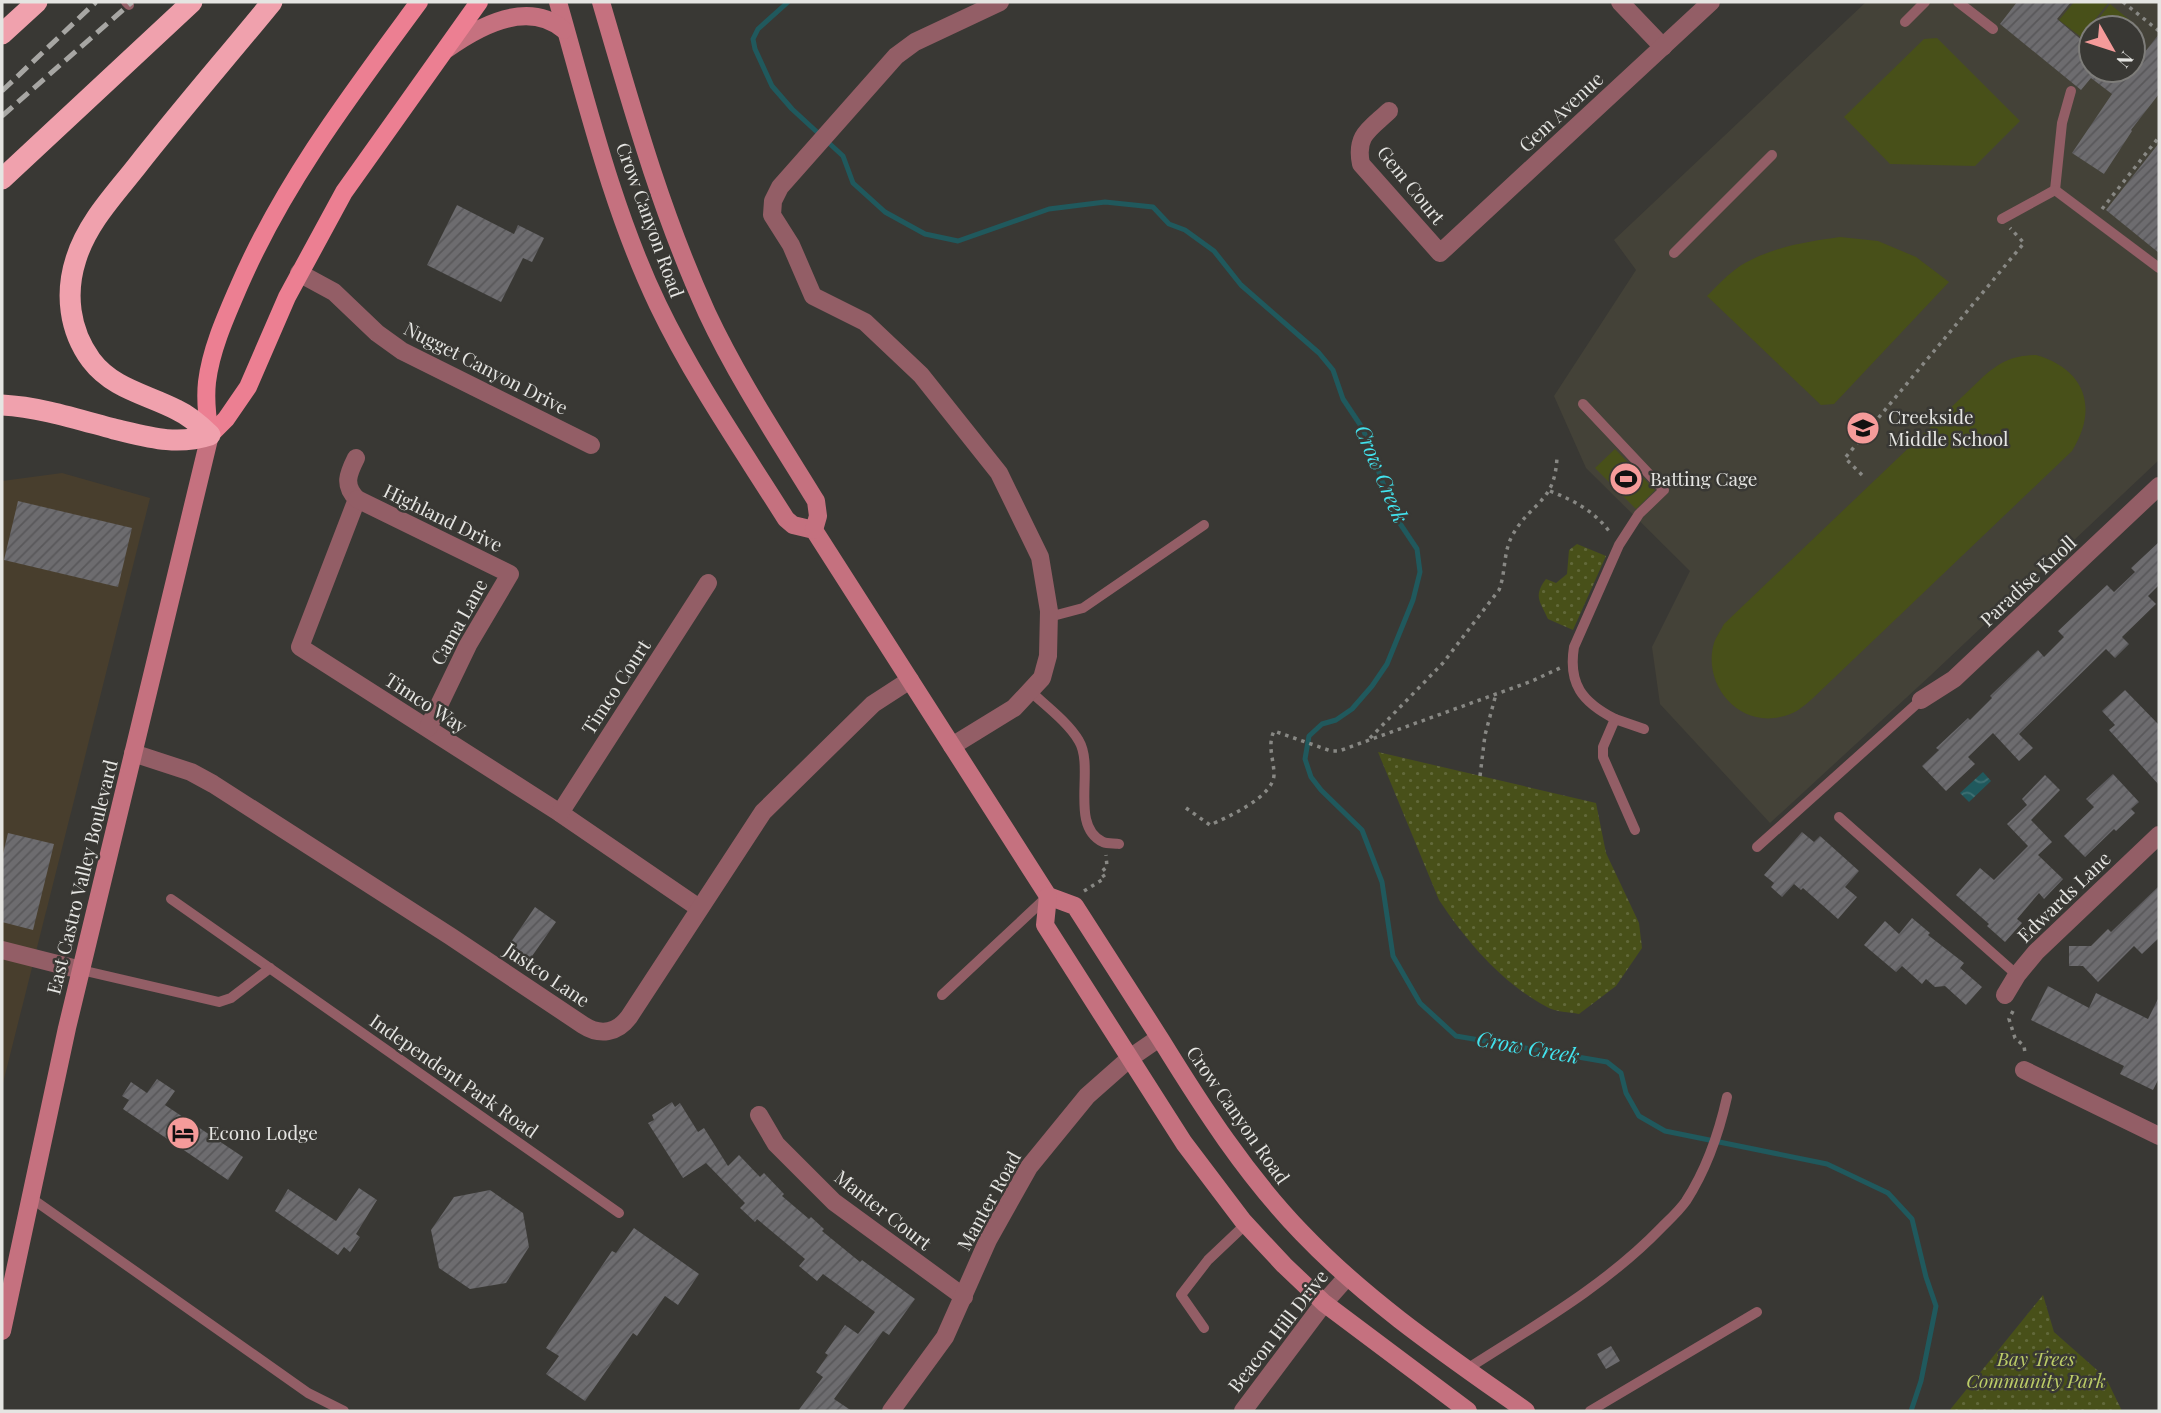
<svg xmlns="http://www.w3.org/2000/svg" width="2161" height="1413" viewBox="0 0 2161 1413" font-family="'Playfair Display',serif">
<style>
.commercial{fill:#483e2d}
.built{fill:#444238;fill-rule:evenodd}
.grass{fill:#485019}
.park{fill:url(#park-dots)}
.water{fill:url(#water-waves)}
.lines{fill:none;stroke-linecap:round;stroke-linejoin:round}
.stream{stroke:#20595d;stroke-width:5}
.building{fill:url(#building-hatch)}
.path{stroke:#888884;stroke-width:3.5;stroke-dasharray:3.5 5;stroke-linecap:butt}
.lane{stroke:#935e66;stroke-width:10}
.street{stroke:#935e66;stroke-width:18}
.secondary{stroke:#c5717f;stroke-width:18}
.primary{stroke:#ec7f92;stroke-width:18}
.highway{stroke:#f0a1ad;stroke-width:21}
.rail{stroke:#a7a6a3;stroke-width:5;stroke-dasharray:14 7;stroke-linecap:butt}
.labels{text-anchor:middle;stroke-width:5;stroke-linejoin:round;paint-order:stroke}
.street-label{font-size:19px;fill:#e5e5e2;stroke:#393834}
.poi-label{font-size:19px;fill:#e5e5e2;stroke:#393834;text-anchor:start}
.park-label{font-size:19px;font-style:italic;fill:#bccc67;stroke:#393834}
.water-label{font-size:21px;font-style:italic;fill:#42e2ed;stroke:#393834}
</style>
<defs>
<pattern id="park-dots" width="8" height="8" patternUnits="userSpaceOnUse" patternTransform="scale(1.75)"><rect width="8" height="8" fill="#485019"/><path d="M2 2h.1M6 6h.1" fill="none" stroke="#62693a" stroke-width="1.8" stroke-linecap="round"/></pattern>
<pattern id="water-waves" width="16" height="10" patternUnits="userSpaceOnUse" patternTransform="scale(1.75)"><rect width="16" height="10" fill="#20595d"/><path d="M0 5q4-4 8 0t8 0" fill="none" stroke="#407174"/></pattern>
<pattern id="building-hatch" width="6" height="6" patternUnits="userSpaceOnUse" patternTransform="scale(1.75)"><rect width="6" height="6" fill="#6d6c6f"/><path d="M-1 1l2-2M0 6l6-6M5 7l2-2" fill="none" stroke="#59585a"/></pattern>
</defs>
<rect width="100%" height="100%" fill="#393834"/>
<polygon class="commercial" points="62,473 150,498 2,1087 2,481"/>
<path class="built" d="M1866 2H2159V460L1931 675 1770 823 1660 704 1652 647 1690 571 1586 468 1554 396 1636 270 1614 240ZM2091 28H2133V70H2091Z"/>
<g class="grass">
<polygon points="2074,2 2109,2 2081,37 2059,20"/>
<polygon points="2110,4 2137,26 2133,31 2133,28 2091,28 2091,45 2083,38"/>
<polygon points="1937,38 2020,121 1975,166 1890,164 1844,117 1924,39"/>
<path d="M1840 237 1878 241 1916 257 1949 282 1834 404 1821 405 1707 296C1717 286 1728 274 1740 266 1771 247 1805 242 1840 237Z"/>
<path d="M2036 355C2085 369 2099 408 2072 451L1812 699C1802 708 1793 715 1780 717 1737 727 1702 683 1714 643 1716 637 1721 630 1724 624L1984 376C2002 361 2012 356 2036 355Z"/>
<polygon points="1615,449 1655,490 1636,509 1595,468"/>
</g>
<g class="park">
<path d="M1577 544 1606 556 1573 630 1548 619C1540 601 1533 596 1546 579L1556 583 1567 574 1569 550Z"/>
<path d="M1378 752 1596 803 1606 853 1639 923 1642 948 1616 986 1579 1014C1569 1012 1556 1012 1547 1007 1502 983 1467 942 1439 900Z"/>
<polygon points="2043,1295 2054,1332 2106,1378 2122,1411 1949,1411"/>
</g>
<polygon class="water" points="1983,772 1991,781 1969,802 1960,793"/>
<g class="lines">
<polyline class="stream" points="788,2 758,29 753,39 755,49 772,86 792,109 843,156 853,183 885,212 925,234 958,241 1049,209 1105,202 1153,207 1169,224 1185,230 1214,251 1241,285 1319,353 1333,370 1343,399 1363,429 1395,516 1417,549 1420,572 1413,600 1387,664 1372,686 1352,709 1336,720 1322,724 1309,736 1305,759 1311,777 1321,790 1362,830 1382,882 1393,956 1420,1003 1456,1036 1607,1062 1621,1073 1626,1093 1639,1116 1665,1131 1827,1164 1888,1193 1912,1219 1926,1277 1936,1306 1921,1381 1911,1411"/>
</g>
<g class="building">
<polygon points="2017,2 2071,2 2057,19 2091,48 2091,70 2133,70 2133,67 2159,34 2159,94 2131,130 2132,131 2104,174 2072,153 2112,94 2091,78 2081,90 2000,24"/>
<polygon points="2159,143 2159,253 2106,210"/>
<polygon points="457,205 514,234 518,225 544,238 532,262 523,258 501,302 427,265"/>
<polygon points="18,501 132,528 118,587 4,560"/>
<polygon points="2159,542 2159,585 2148,596 2156,604 2122,637 2129,644 2115,658 2106,649 2019,734 2033,748 2019,761 1993,733 1968,757 1975,764 1946,791 1922,766 1939,750 1936,748 1968,718 1970,720 1992,698 1990,696 2038,650 2044,657 2064,637 2058,631 2107,585 2114,592 2135,572 2131,568"/>
<polygon points="2125,690 2159,725 2159,785 2109,730 2115,725 2102,711"/>
<polygon points="2113,774 2139,802 2131,809 2135,813 2116,831 2114,829 2085,857 2064,836 2094,807 2086,799"/>
<polygon points="2045,775 2060,790 2031,820 2052,842 2038,855 2063,879 2044,899 2039,893 2017,919 2022,923 2005,942 1987,926 1989,924 1956,895 1980,868 1994,880 2028,846 2007,824 2027,805 2022,799"/>
<polygon points="1802,832 1814,842 1820,836 1859,871 1845,887 1857,897 1838,919 1803,888 1801,890 1794,884 1782,897 1771,887 1774,883 1764,875"/>
<polygon points="8,833 54,844 33,930 2,922 2,858"/>
<polygon points="2159,886 2159,938 2142,954 2134,946 2098,982 2083,966 2069,966 2069,946 2091,946 2108,929 2111,932"/>
<polygon points="535,907 556,922 530,959 509,945"/>
<polygon points="1912,918 1930,933 1928,935 1964,963 1960,968 1982,987 1966,1005 1945,986 1935,987 1926,979 1922,984 1902,966 1896,972 1864,945 1885,921 1899,934"/>
<polygon points="2048,986 2089,1008 2096,993 2148,1019 2159,997 2159,1078 2153,1090 2120,1074 2124,1066 2031,1020"/>
<polygon points="157,1079 175,1091 165,1105 243,1157 228,1180 123,1109 129,1100 122,1096 131,1082 147,1093"/>
<polygon points="672,1102 675,1107 680,1103 698,1132 704,1128 728,1166 739,1155 760,1177 764,1173 784,1194 782,1196 809,1219 811,1217 824,1229 822,1231 860,1262 862,1260 915,1299 889,1335 883,1331 834,1399 852,1411 798,1411 823,1377 816,1372 828,1355 825,1353 845,1325 858,1334 875,1312 823,1274 817,1281 799,1266 805,1259 757,1219 755,1222 740,1208 745,1203 706,1163 683,1178 648,1123 654,1120 652,1115"/>
<polygon points="359,1188 377,1200 356,1234 360,1237 350,1252 344,1247 338,1255 275,1211 288,1189 336,1221"/>
<polygon points="490,1190 523,1213 529,1247 506,1283 470,1289 439,1268 431,1230 454,1197"/>
<polygon points="634,1228 699,1274 678,1305 665,1296 637,1336 633,1333 585,1401 546,1374 559,1356 546,1348 612,1251 616,1253"/>
<polygon points="1611,1346 1620,1361 1606,1369 1597,1354"/>
</g>
<g class="lines">
<g class="path">
<polyline points="2123,2 2159,31"/>
<polyline points="2158,2 2159,2"/>
<polyline points="2102,209 2159,137"/>
<polyline points="1862,475 1845,458 2024,243 2010,228"/>
<path d="M1550 491C1575 501 1596 512 1611 534"/>
<path d="M1370 738 1443 663 1499 590C1506 572 1503 553 1512 536 1531 501 1555 504 1557 457"/>
<polyline points="1480,776 1485,735 1496,694"/>
<path d="M1186 808 1210 825C1228 817 1273 797 1274 775 1274 759 1267 746 1274 731L1331 751H1339L1532 681 1560 668"/>
<polyline points="1084,891 1105,878 1101,872 1107,867 1106,855"/>
<polyline points="2013,1011 2009,1019 2015,1038 2024,1046 2025,1053"/>
</g>
<g class="lane">
<polyline points="126,2 129,5"/>
<polyline points="1958,2 1993,29"/>
<polyline points="1905,22 1925,2"/>
<polyline points="2055,190 2159,268"/>
<polyline points="2055,190 2062,123 2071,91"/>
<polyline points="2002,219 2055,190"/>
<polyline points="1674,253 1772,155"/>
<path d="M1583 404 1664 490 1639 514 1619 545 1574 647C1568 684 1582 702 1615 719"/>
<polyline points="1049,617 1083,608 1204,525"/>
<path d="M1030 691C1045 705 1069 723 1079 741 1095 768 1069 826 1103 842 1108 844 1115 843 1119 844"/>
<polyline points="1839,817 2017,975"/>
<polyline points="1635,830 1603,757 1603,747 1615,719 1644,729"/>
<polyline points="1757,847 1921,700"/>
<polyline points="171,899 619,1213"/>
<polyline points="81,970 219,1002 231,998 270,968"/>
<polyline points="942,995 1048,896"/>
<polyline points="31,1198 308,1393 344,1411"/>
<polyline points="1204,1328 1181,1295 1208,1260 1246,1224"/>
<path d="M1467 1369C1534 1326 1605 1286 1661 1228 1669 1220 1679 1211 1686 1201 1706 1170 1719 1133 1727 1097"/>
<polyline points="1590,1411 1757,1312"/>
</g>
<g class="street">
<polyline points="1620,2 1663,47"/>
<path d="M1389 111C1370 129 1355 135 1361 164L1440 253 1711 2"/>
<polyline points="299,273 334,292 377,333 402,351 591,445"/>
<path d="M356 458C348 474 343 485 357 499L300 647 560 813 699 908"/>
<polyline points="357,499 510,574 468,645 428,728"/>
<polyline points="1921,700 1954,679 2159,486"/>
<polyline points="952,746 1014,708 1042,678 1048,656 1049,611 1040,557 999,473 921,375 865,322 813,296 791,245 772,215 773,201 780,187 896,56 915,42 1000,2"/>
<path d="M133 753 191 772 213 784 450 936 583 1025C600 1036 617 1033 629 1017L763 812 873 704 910 680"/>
<polyline points="560,813 708,583"/>
<polyline points="2,950 81,970"/>
<polyline points="2005,995 2017,975 2036,952 2159,835"/>
<polyline points="2024,1070 2159,1136"/>
<polyline points="759,1115 776,1144 834,1202 964,1297"/>
<polyline points="891,1411 945,1337 988,1240 1029,1167 1087,1096 1130,1058 1159,1038"/>
<polyline points="1243,1411 1324,1303 1347,1277"/>
</g>
<g class="secondary">
<path d="M558 2C587 103 612 209 658 305 694 380 742 449 786 519L793 525 814 530 1048 896 1075 906C1104 951 1132 995 1161 1040 1203 1108 1246 1175 1302 1233 1368 1302 1448 1356 1526 1411"/>
<path d="M601 2C632 108 661 212 707 313 738 379 778 439 816 501L818 516 814 530"/>
<path d="M447 49C482 24 529 0 564 30"/>
<polyline points="1048,896 1045,925 1184,1143 1243,1221 1284,1265 1324,1303 1468,1411"/>
<polyline points="2,1331 67,1028 210,435"/>
</g>
<g class="primary">
<polyline points="210,435 226,419 248,387 287,297 344,192 479,2"/>
<path d="M210 435C207 417 205 400 207 382 211 349 226 316 239 286 284 182 352 93 419 2"/>
</g>
<g class="highway">
<polyline points="2,34 37,2"/>
<polyline points="2,179 192,2"/>
<path d="M2 405C40 407 77 419 114 429 148 437 176 446 210 435 200 425 190 416 177 410 146 394 113 389 91 360 69 330 65 293 76 259 87 223 115 194 137 166 181 110 227 57 272 2"/>
</g>
<g class="rail">
<polyline points="2,91 96,2"/>
<polyline points="2,116 132,2"/>
</g>
</g>
<defs>
<symbol id="school-disc" viewBox="-11 -11 22 22"><circle r="9.5" fill="#f59b9a" stroke="#393834"/><path d="M0-5L7-2L0 1L-7-2ZM-4 1L0 2.5L4 1V4Q0 6-4 4Z" fill="#111"/></symbol>
<symbol id="stadium-disc" viewBox="-11 -11 22 22"><circle r="9.5" fill="#f59b9a" stroke="#393834"/><path d="M0-5a6.5 5 0 1 0 0 10a6.5 5 0 1 0 0-10ZM-3.5-1.8h7v3.6h-7Z" fill="#111"/></symbol>
<symbol id="hotel-disc" viewBox="-11 -11 22 22"><circle r="9.5" fill="#f59b9a" stroke="#393834"/><path d="M-6-4.5h1.5V1H6V5H4.5V3h-9V5H-6ZM-4 0a1.8 1.8 0 1 1 3.6 0ZM.5 0V-2.5h3Q6-2.5 6 0Z" fill="#111"/></symbol>
</defs>
<g fill-rule="evenodd">
<use href="#school-disc" x="1844" y="409" width="38" height="38"/>
<use href="#stadium-disc" x="1607" y="460" width="38" height="38"/>
<use href="#hotel-disc" x="164" y="1114" width="38" height="38"/>
</g>
<g class="labels">
<g class="street-label">
<text transform="translate(1561 112) rotate(-43)" y="7">Gem Avenue</text>
<text transform="translate(1411 185) rotate(51)" y="7">Gem Court</text>
<text transform="translate(650 220) rotate(70)" y="7">Crow Canyon Road</text>
<text transform="translate(486 368) rotate(27)" y="7">Nugget Canyon Drive</text>
<text transform="translate(443 518) rotate(26)" y="7">Highland Drive</text>
<text transform="translate(2028 581) rotate(-43)" y="7">Paradise Knoll</text>
<text transform="translate(459 622) rotate(-61)" y="7">Cama Lane</text>
<text transform="translate(616 687) rotate(-57)" y="7">Timco Court</text>
<text transform="translate(426 703) rotate(33)" y="7">Timco Way</text>
<text transform="translate(82 877) rotate(-76)" y="7">East Castro Valley Boulevard</text>
<text transform="translate(2064 897) rotate(-44)" y="7">Edwards Lane</text>
<text transform="translate(547 975) rotate(34)" y="7">Justco Lane</text>
<text transform="translate(454 1076) rotate(35)" y="7">Independent Park Road</text>
<text transform="translate(1238 1115) rotate(55)" y="7">Crow Canyon Road</text>
<text transform="translate(989 1201) rotate(-61)" y="7">Manter Road</text>
<text transform="translate(883 1210) rotate(38)" y="7">Manter Court</text>
<text transform="translate(1278 1331) rotate(-52)" y="7">Beacon Hill Drive</text>
</g>
<g class="poi-label">
<text x="1888" y="424">Creekside<tspan x="1888" dy="22">Middle School</tspan></text>
<text x="1650" y="486">Batting Cage</text>
<text x="208" y="1140">Econo Lodge</text>
</g>
<g class="park-label">
<text x="2036" y="1366">Bay Trees<tspan x="2036" dy="22">Community Park</tspan></text>
</g>
<g class="water-label">
<text transform="translate(1381 474) rotate(67)" y="7">Crow Creek</text>
<text transform="translate(1528 1048) rotate(10)" y="7">Crow Creek</text>
</g>
</g>
<rect width="2161" height="1413" fill="none" stroke="#e5e5e2" stroke-width="7"/>
<g transform="translate(2112 49) rotate(129)"><circle r="33" fill="#393834" stroke="#7e7d7a" stroke-width="2"/>
<path d="M0-5L12 26L0 18L-12 26Z" fill="#f59b9a"/>
<text y="-10" font-size="19" font-weight="bold" text-anchor="middle" fill="#e5e5e2">N</text>
</g>
</svg>
